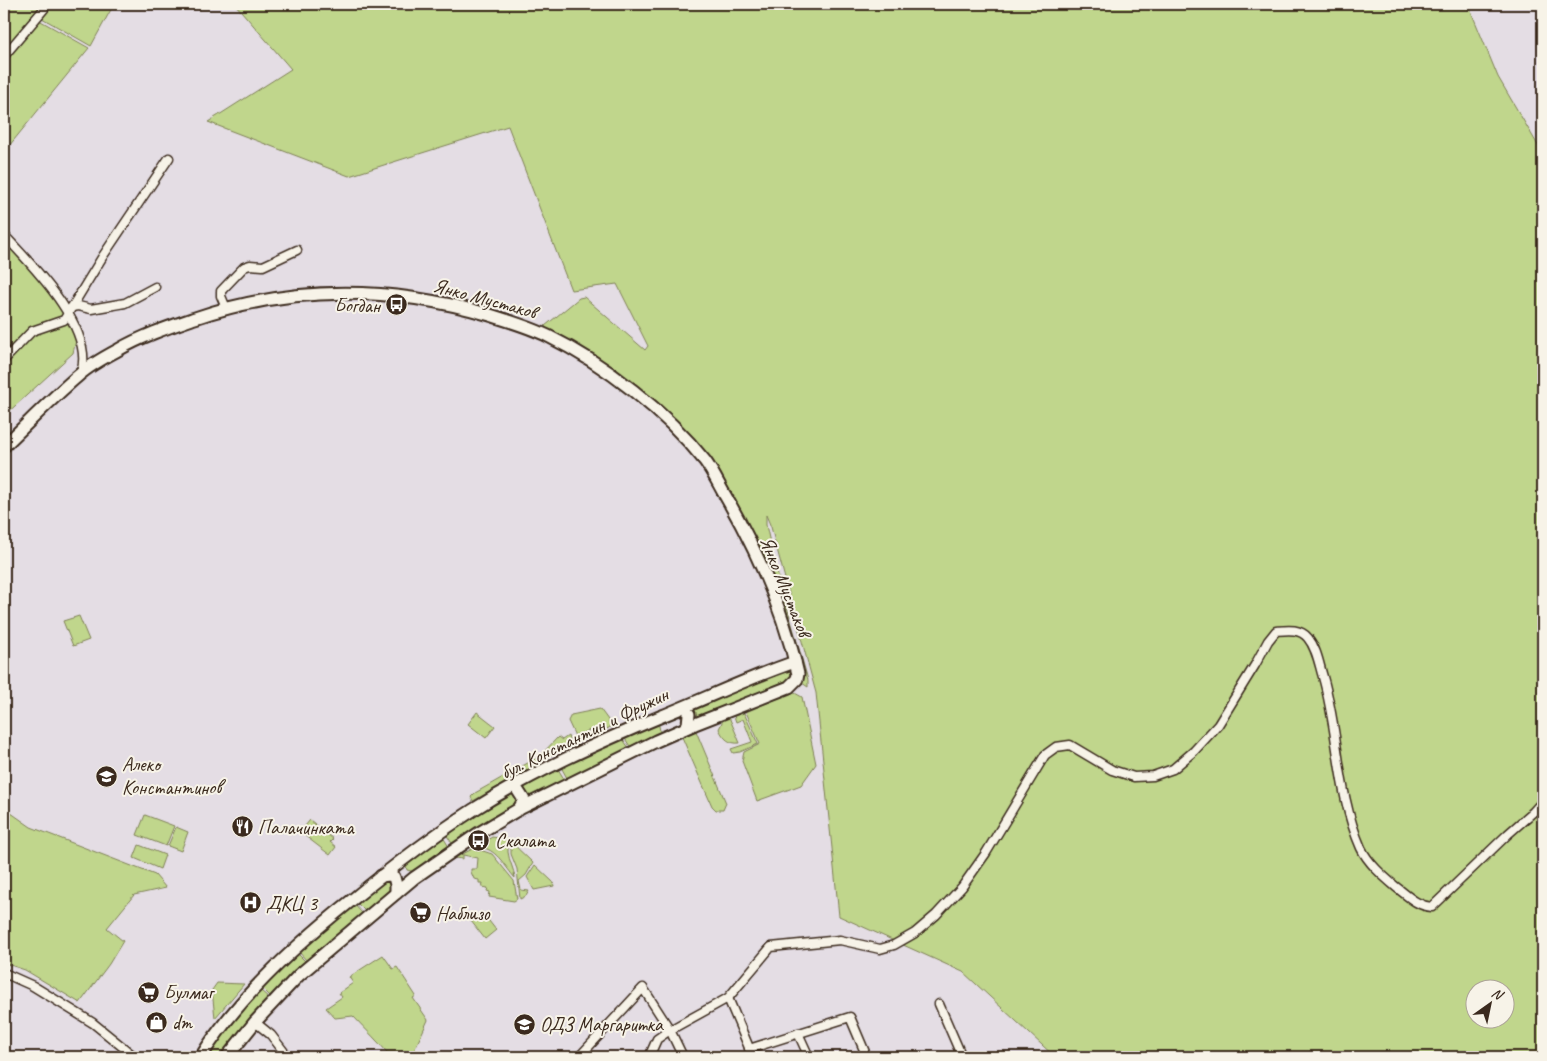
<svg xmlns="http://www.w3.org/2000/svg" width="1547" height="1061" viewBox="0 0 1547 1061" font-family="Caveat,sans-serif">
<style>
.green{fill:#c0d68c;stroke:#7e8055;fill-rule:evenodd}
.lines{fill:none;stroke-linecap:round;stroke-linejoin:round}
.street-casing{stroke:#3b2a1e;stroke-width:11}
.secondary-casing{stroke:#3b2a1e;stroke-width:15}
.street{stroke:#f7f3e8;stroke-width:8}
.secondary{stroke:#f7f3e8;stroke-width:11}
.labels{text-anchor:middle;stroke-width:4;stroke-linejoin:round;paint-order:stroke}
.street-label{font-size:20px;fill:#3b2a1e;stroke:#f7f3e8}
.poi-label{font-size:20px;fill:#3b2a1e;stroke:#f7f3e8;text-anchor:start}
</style>
<rect width="100%" height="100%" fill="#e4dde4"/>
<filter id="ink" filterUnits="userSpaceOnUse"><feTurbulence type="fractalNoise" baseFrequency=".02" numOctaves="2"/><feDisplacementMap in="SourceGraphic" scale="10" xChannelSelector="R" yChannelSelector="G"/><feConvolveMatrix kernelMatrix="1 2 1 2 8 2 1 2 1" color-interpolation-filters="sRGB"/></filter>
<g filter="url(#ink)">
<g class="green">
<polygon points="4,4 42,4 39,20 89,48 9,146 4,162"/>
<polygon points="45,4 114,4 91,46 42,18"/>
<path d="M235 4H1468L1498 77 1543 154V1057H1055L963 972 839 916 816 693 771 527 766 515V525L775 565 808 680V687L802 683 803 676 763 567 707 462 654 403 597 356 546 331 545 326 579 298 584 297 645 350 648 346 617 284 571 290 508 126 349 176 208 122 291 69ZM1474 988H1504V1018H1474Z"/>
<polygon points="4,230 68,304 77,336 73,353 4,416"/>
<polygon points="79,616 89,640 73,646 63,621"/>
<polygon points="789,667 795,671 792,680 703,717 698,716 694,713 695,707"/>
<polygon points="793,692 802,697 816,764 801,785 757,801 742,761 744,752 760,744 746,712"/>
<polygon points="600,709 611,724 609,728 596,733 593,729 575,736 568,721 571,715"/>
<polygon points="477,712 495,726 486,738 468,724"/>
<polygon points="744,713 758,744 740,752 733,753 731,749 752,742 743,719 736,722 734,716"/>
<path d="M729 717 740 743C729 744 724 739 719 729L723 720Z"/>
<polygon points="658,721 660,731 662,734 631,748 624,737"/>
<polygon points="696,731 726,803 723,810 716,810 712,806 682,737"/>
<polygon points="568,736 570,743 539,763 473,801 471,797 475,793 540,756 558,737 562,740"/>
<polygon points="622,738 629,748 567,778 561,767"/>
<polygon points="558,769 564,779 526,800 519,789"/>
<polygon points="512,793 515,793 519,803 453,845 446,834"/>
<polygon points="4,808 31,827 155,875 166,888 134,895 107,928 123,941 109,964 80,1003 25,970 4,963"/>
<polygon points="145,815 174,826 166,846 137,835"/>
<polygon points="310,820 333,839 330,842 336,847 330,855 300,832"/>
<polygon points="176,827 188,832 181,851 168,846"/>
<polygon points="443,837 449,847 415,872 407,870 406,866 407,860"/>
<path d="M492 837 507 839C509 843 508 847 508 852 509 861 514 869 515 878 506 868 497 850 483 848L481 844Z"/>
<polygon points="511,842 533,863 526,875 519,881 521,890 529,891 526,896 520,899 517,869 511,854"/>
<polygon points="139,845 165,855 160,869 134,858"/>
<polygon points="478,846 480,850 492,854 514,881 517,899 514,901 489,897 490,892 487,891 488,888 482,887 483,883 479,883 479,880 474,879 471,872 471,869 477,869 478,858 463,855 463,859 455,858"/>
<polygon points="535,865 553,882 554,886 534,890 527,877"/>
<polygon points="386,878 393,883 391,889 365,911 355,901"/>
<polygon points="353,903 362,913 307,961 298,951"/>
<polygon points="482,912 496,930 485,939 471,921"/>
<polygon points="297,953 306,962 271,997 262,988"/>
<path d="M383 955 393 969 397 967 416 996 413 998 428 1020 411 1057H391C379 1042 366 1030 353 1016L335 1018 326 1008 342 997 339 993 353 983 349 977Z"/>
<polygon points="217,983 244,984 215,1018 212,990"/>
<polygon points="260,990 270,999 222,1057 207,1057 218,1041"/>
</g>
<g class="lines">
<defs>
<g id="street">
<polyline points="4,56 44,9"/>
<path d="M4 235C32 265 96 329 81 373"/>
<polyline points="72,307 78,306 91,309 125,303 155,287"/>
<polyline points="226,308 221,296 221,291 244,267 250,265 263,266 297,250"/>
<polyline points="4,360 32,331 64,320 103,256 169,158"/>
<polyline points="4,973 33,986 93,1023 135,1057"/>
<polyline points="728,998 753,1057"/>
<polyline points="939,1004 962,1057"/>
<polyline points="255,1022 271,1035 288,1057"/>
<polyline points="798,1033 809,1057"/>
<polyline points="749,1049 850,1017 867,1057"/>
<polyline points="579,1057 643,988 670,1030 683,1057"/>
<path d="M649 1057 657 1039 670 1030 728 998 771 947 840 940 880 949 894 945 915 933 936 915 962 887 986 853 1045 755 1056 747 1070 745 1112 770 1134 777 1153 776 1173 769 1194 751 1218 725 1255 665 1268 641 1276 631C1287 630 1300 628 1308 638 1317 649 1319 664 1323 677 1339 732 1337 794 1361 848 1368 863 1383 876 1396 887 1408 896 1417 906 1432 907L1508 834 1533 812 1543 801"/>
</g>
<g id="secondary">
<path d="M4 446C29 422 53 397 79 375 90 365 105 357 118 350 142 336 169 327 195 318 293 285 391 286 490 315 509 321 530 327 548 336 605 364 666 412 705 461 713 472 719 485 726 497 757 551 784 613 798 674L797 679 789 687 695 724 656 741 519 809 479 833 414 878 299 975 255 1022 227 1057"/>
<polyline points="685,728 688,724 689,714"/>
<polyline points="515,786 524,800 519,809"/>
<polyline points="381,876 389,875 394,877 396,885 396,893"/>
<path d="M201 1057C237 998 298 943 352 900 391 868 431 837 473 810 533 772 597 743 662 716 707 698 750 677 795 662"/>
</g>
</defs>
<use href="#street" class="street-casing"/>
<use href="#secondary" class="secondary-casing"/>
<use href="#street" class="street"/>
<use href="#secondary" class="secondary"/>
</g>
</g>
<defs>
<symbol id="bus-disc" viewBox="-11 -11 22 22"><circle r="9.5" fill="#3b2a1e" stroke="#f7f3e8"/><path d="M-5-6H5V4H4V6H2V4H-2V6H-4V4H-5ZM-3.5-4V0h7V-4ZM-3.5 1.2v1.5H-2V1.2ZM2 1.2v1.5H3.5V1.2Z" fill="#fff"/></symbol>
<symbol id="school-disc" viewBox="-11 -11 22 22"><circle r="9.5" fill="#3b2a1e" stroke="#f7f3e8"/><path d="M0-5L7-2L0 1L-7-2ZM-4 1L0 2.5L4 1V4Q0 6-4 4Z" fill="#fff"/></symbol>
<symbol id="restaurant-disc" viewBox="-11 -11 22 22"><circle r="9.5" fill="#3b2a1e" stroke="#f7f3e8"/><path d="M-5-6h1v4h1v-4h1v4h1v-4h1v5L-1.5 .5V6h-2V.5L-5-1ZM5-6V6H3V1.5H1.5Q1.5-4 5-6Z" fill="#fff"/></symbol>
<symbol id="hospital-disc" viewBox="-11 -11 22 22"><circle r="9.5" fill="#3b2a1e" stroke="#f7f3e8"/><path d="M-5-5h3v3.5h4V-5h3V5h-3V1.5h-4V5h-3Z" fill="#fff"/></symbol>
<symbol id="supermarket-disc" viewBox="-11 -11 22 22"><circle r="9.5" fill="#3b2a1e" stroke="#f7f3e8"/><path d="M-6-5.5h2.5l.6 2H6L4.5 2H-2.5L-4.4-4H-6ZM-1.5 3.2a1.3 1.3 0 1 0 .1 0ZM3 3.2a1.3 1.3 0 1 0 .1 0Z" fill="#fff"/></symbol>
<symbol id="shop-disc" viewBox="-11 -11 22 22"><circle r="9.5" fill="#3b2a1e" stroke="#f7f3e8"/><path d="M-5-2.5h2.3a2.7 3.5 0 0 1 5.4 0H5L5.5 6h-11ZM-1.5-2.5h3a1.5 2.3 0 0 0-3 0Z" fill="#fff"/></symbol>
</defs>
<g fill-rule="evenodd">
<use href="#bus-disc" x="384" y="292" width="25" height="25"/>
<use href="#school-disc" x="94" y="764" width="25" height="25"/>
<use href="#restaurant-disc" x="230" y="814" width="25" height="25"/>
<use href="#bus-disc" x="466" y="828" width="25" height="25"/>
<use href="#hospital-disc" x="238" y="890" width="25" height="25"/>
<use href="#supermarket-disc" x="408" y="900" width="25" height="25"/>
<use href="#supermarket-disc" x="136" y="980" width="25" height="25"/>
<use href="#shop-disc" x="144" y="1010" width="25" height="25"/>
<use href="#school-disc" x="512" y="1012" width="25" height="25"/>
</g>
<g class="labels">
<g class="street-label">
<text transform="translate(485 298) rotate(15)" y="7">Янко Мустаков</text>
<text transform="translate(786 586) rotate(68)" y="7">Янко Мустаков</text>
<text transform="translate(584 733) rotate(-26)" y="7">бул. Константин и Фружин</text>
</g>
<g class="poi-label">
<text x="380" y="312" text-anchor="end">Богдан</text>
<text x="122" y="771">Алеко<tspan x="122" dy="23">Константинов</tspan></text>
<text x="258" y="834">Палачинката</text>
<text x="495" y="847">Скалата</text>
<text x="266" y="910">ДКЦ 3</text>
<text x="436" y="920">Наблизо</text>
<text x="164" y="999">Булмаг</text>
<text x="172" y="1029">dm</text>
<text x="540" y="1031">ОДЗ Маргаритка</text>
</g>
</g>
<rect width="1547" height="1061" fill="none" stroke="#f7f3e8" stroke-width="20"/>
<rect x="10" y="10" width="1527" height="1041" fill="none" stroke="#3b2a1e" stroke-width="2" filter="url(#ink)"/>
<g transform="translate(1490 1004) rotate(33)"><circle r="24" fill="#f7f3e8" stroke="#aca397"/>
<path d="M0-4L9 19L0 12L-9 19Z" fill="#3b2a1e"/>
<text y="-8" font-size="14" font-weight="bold" text-anchor="middle" fill="#3b2a1e">N</text>
</g>
</svg>
